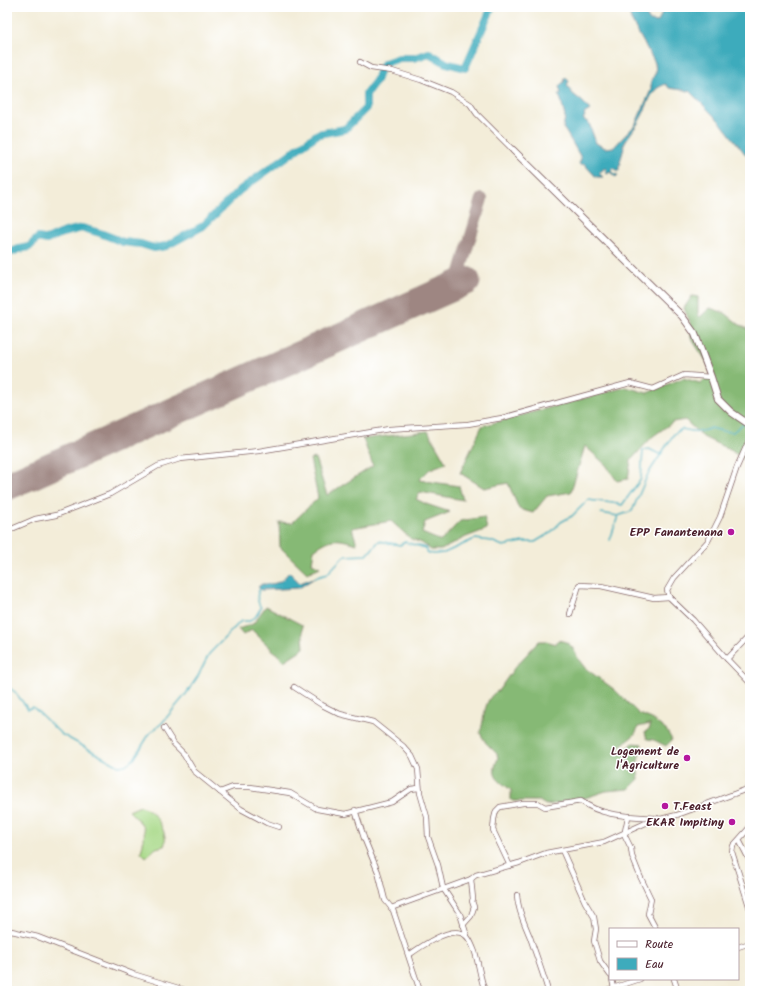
<svg xmlns="http://www.w3.org/2000/svg" width="757" height="998" viewBox="0 0 757 998" font-family="Kalam,sans-serif">
<style>
.green{fill:#a8d988;stroke:#797c5a}
.forest{fill:#86b974;stroke:#686c50}
.water{fill:#3eabbc;stroke:#446574}
.lines{fill:none;stroke-linecap:round;stroke-linejoin:round}
.stream{stroke:#3eabbc;stroke-width:1.5}
.river{stroke:#3eabbc;stroke-width:8}
.taxiway{stroke:#9e8682;stroke-width:12}
.runway{stroke:#9e8682;stroke-width:29}
.street-casing{stroke:#856768;stroke-width:6}
.secondary-casing{stroke:#856768;stroke-width:8}
.street{stroke:#fff;stroke-width:4.5}
.secondary{stroke:#fff;stroke-width:6}
.poi-dot{fill:#b5179e;stroke:#fff;stroke-width:1.5}
.labels{text-anchor:middle;stroke-width:3;stroke-linejoin:round;paint-order:stroke}
.poi-label{font-size:12px;font-weight:bold;fill:#4a1f2b;stroke:#fff;text-anchor:end}
</style>
<rect width="100%" height="100%" fill="#fff"/>
<filter id="ink" filterUnits="userSpaceOnUse"><feTurbulence type="fractalNoise" baseFrequency=".025" numOctaves="2"/><feDisplacementMap in="SourceGraphic" scale="8" xChannelSelector="R" yChannelSelector="G"/><feConvolveMatrix kernelMatrix="1 2 1 2 8 2 1 2 1" color-interpolation-filters="sRGB"/></filter>
<filter id="wash" filterUnits="userSpaceOnUse"><feTurbulence type="fractalNoise" baseFrequency=".012" numOctaves="4" result="noise"/><feDisplacementMap in="SourceGraphic" scale="16" xChannelSelector="R" yChannelSelector="G"/><feGaussianBlur stdDeviation="0.9" result="paint"/><feColorMatrix in="noise" values="0 0 0 0 0 0 0 0 0 0 0 0 0 0 0 0 0 1.4 0 .05"/><feComposite in="paint" operator="in"/></filter>
<g filter="url(#wash)">
<rect width="100%" height="100%" fill="#f3edd9"/>
<path class="green" d="M140 806C143 807 146 808 149 810 158 817 169 836 164 846L156 848 146 857 141 852C147 827 146 828 129 811Z"/>
<g class="forest">
<polygon points="692,296 698,297 698,315 700,317 710,308 725,313 740,325 750,330 750,463 730,450 703,437 685,420 673,422 652,437 631,460 628,479 617,481 606,465 585,446 571,492 547,496 533,513 519,509 508,483 484,488 460,473 482,426 626,387 647,393 683,378 700,383 714,373 691,338 690,322 684,308"/>
<path d="M428 431 446 463 430 469 419 480 459 486 463 500 420 492 416 499 426 504 450 512 425 522 422 533 441 541 460 521 484 517 487 529 466 537 441 550H431L422 543 411 539 391 521 352 528 357 544C336 538 332 537 314 550L312 563 320 567 307 573 280 547 279 522 292 523 318 498 310 459 315 458 327 495 373 466 363 439Z"/>
<polygon points="266,606 302,625 304,648 284,661 252,630 243,635 238,629 253,624"/>
<path d="M558 640 566 642 572 647 579 660 585 668 615 690 639 714 652 719 667 731 672 740 666 746 654 740 647 739 645 732 650 728V724L638 727C635 739 624 740 618 749L622 754 633 743 642 744 637 765 639 779 629 789 606 791 579 800 546 805 539 801H513L511 800V790C497 779 490 777 498 758L497 754 486 743 480 733C485 719 483 698 498 691L515 667 539 641H546L556 644Z"/>
</g>
<g class="water">
<path d="M628 7H641L650 21 658 22 664 7H750V160L720 122 689 91 669 88 666 84C661 86 656 88 653 93 648 100 646 109 642 116 637 127 628 135 623 146L624 148 620 162 621 164 619 165V171L613 168 612 171 615 174 618 175 616 177 613 175 609 171 608 174 606 173V169L605 168 599 173 603 177H596L584 164 580 165 579 163 581 160 580 156 566 132 563 128 565 117 561 100 558 94H561L559 86 565 81 564 79 566 78 569 81 567 85 573 94 582 101 590 110 584 114 585 116 583 119 589 123 596 143 605 148 614 147 635 125 651 90V81L656 72 655 63 631 20Z"/>
<path d="M289 572 300 583 316 577 299 588 261 590 258 587 262 584C276 584 280 584 289 572Z"/>
</g>
<g class="lines">
<g class="stream">
<polyline points="747,420 750,417"/>
<path d="M601 513 618 516 632 511 648 474 674 434 682 429C693 432 701 433 711 428L722 431 733 432 744 423"/>
<polyline points="610,540 618,516"/>
<path d="M314 578 327 574 344 556 367 555 379 541 400 545 405 542 425 548 428 553 434 554 444 553 475 539 491 541 503 546 523 542H535L550 533 561 522 572 516 588 500C600 502 610 501 622 505L641 479 643 450 649 449 661 455"/>
<path d="M7 686 15 692 28 709 33 707 61 734 119 766 125 765 134 759 150 733 162 723 186 694 198 676 209 654 241 621H250L256 616 261 608C257 601 255 594 261 588"/>
</g>
<polyline class="river" points="7,254 19,249 29,247 38,238 47,240 62,233 82,228 100,233 123,242 141,244 154,248 166,246 203,226 240,190 318,134 345,129 366,108 366,94 376,81 380,69 385,63 399,58 414,58 429,53 446,63 465,68 492,7"/>
<polyline class="taxiway" points="456,285 482,199"/>
<polyline class="runway" points="7,486 466,281"/>
</g>
</g>
<g filter="url(#ink)">
<g class="lines">
<defs>
<g id="street">
<polyline points="360,62 371,68 392,71 421,80 451,92 470,104 477,114 513,150"/>
<polyline points="750,438 737,467 720,517 708,541 674,578 667,590 669,597 693,620 727,659 750,683"/>
<polyline points="7,531 35,519 56,515 110,494 158,466 180,459 259,451 389,429 468,424 502,418 630,383 653,389 684,375 711,377"/>
<polyline points="570,614 579,585 601,586 654,598 669,597"/>
<polyline points="727,659 750,635"/>
<polyline points="294,687 322,705 340,714 373,722 403,746 412,756 418,769 420,793 427,817 428,837 438,865 443,888 460,914 467,936"/>
<polyline points="164,728 174,744 184,754 194,771 241,809 267,823 279,827"/>
<polyline points="220,792 233,787 250,787 290,793 317,809 345,814 392,802 411,789 419,788"/>
<polyline points="355,810 364,838 378,872 385,900 393,910 420,991"/>
<polyline points="628,817 625,831 625,836 631,848 632,856 640,876 651,899 648,914 656,929"/>
<polyline points="750,827 733,846 732,852 750,909"/>
<polyline points="739,840 750,861"/>
<polyline points="562,850 585,902 594,917 596,929 594,941 600,961 610,975"/>
<path d="M510 866 493 830 494 819 496 811 500 807 523 803H538L545 807 581 801C602 817 631 816 657 818"/>
<path d="M517 895C518 909 524 923 530 937 536 955 543 973 548 991"/>
<polyline points="391,908 471,879 476,875 519,863 546,853 604,842 648,822 677,815 750,788"/>
<polyline points="463,925 471,916 474,907 472,901 473,899 471,879"/>
<polyline points="7,930 38,937 133,974 188,991"/>
<polyline points="738,947 750,943"/>
<path d="M409 955C420 947 448 928 461 933 469 935 472 945 475 952 479 965 480 978 485 991"/>
<polyline points="612,979 614,988"/>
<polyline points="674,979 678,991"/>
<polyline points="604,991 640,979"/>
</g>
<polyline id="secondary" points="513,150 682,316 695,334 711,377 718,399 731,412 750,425"/>
</defs>
<use href="#street" class="street-casing"/>
<use href="#secondary" class="secondary-casing"/>
<use href="#street" class="street"/>
<use href="#secondary" class="secondary"/>
</g>
</g>
<g class="poi-dot">
<circle cx="731" cy="532" r="4"/>
<circle cx="687" cy="758" r="4"/>
<circle cx="665" cy="806" r="4"/>
<circle cx="732" cy="822" r="4"/>
</g>
<g class="labels">
<g class="poi-label">
<text x="723" y="536">EPP Fanantenana</text>
<text x="679" y="755">Logement de<tspan x="679" dy="14">l'Agriculture</tspan></text>
<text x="673" y="810" text-anchor="start">T.Feast</text>
<text x="724" y="826">EKAR Impitiny</text>
</g>
</g>
<rect width="757" height="998" fill="none" stroke="#fff" stroke-width="24"/>
<rect x="609" y="928" width="130" height="52" fill="#ffffff" stroke="#b7a5aa"/>
<rect x="617" y="941" width="20" height="6" fill="#ffffff" stroke="#b7a5aa"/>
<text x="645" y="948" font-size="12" fill="#4a1f2b">Route</text>
<rect x="617" y="958" width="20" height="12" fill="#3eabbc" stroke="#b7a5aa"/>
<text x="645" y="968" font-size="12" fill="#4a1f2b">Eau</text>
</svg>
